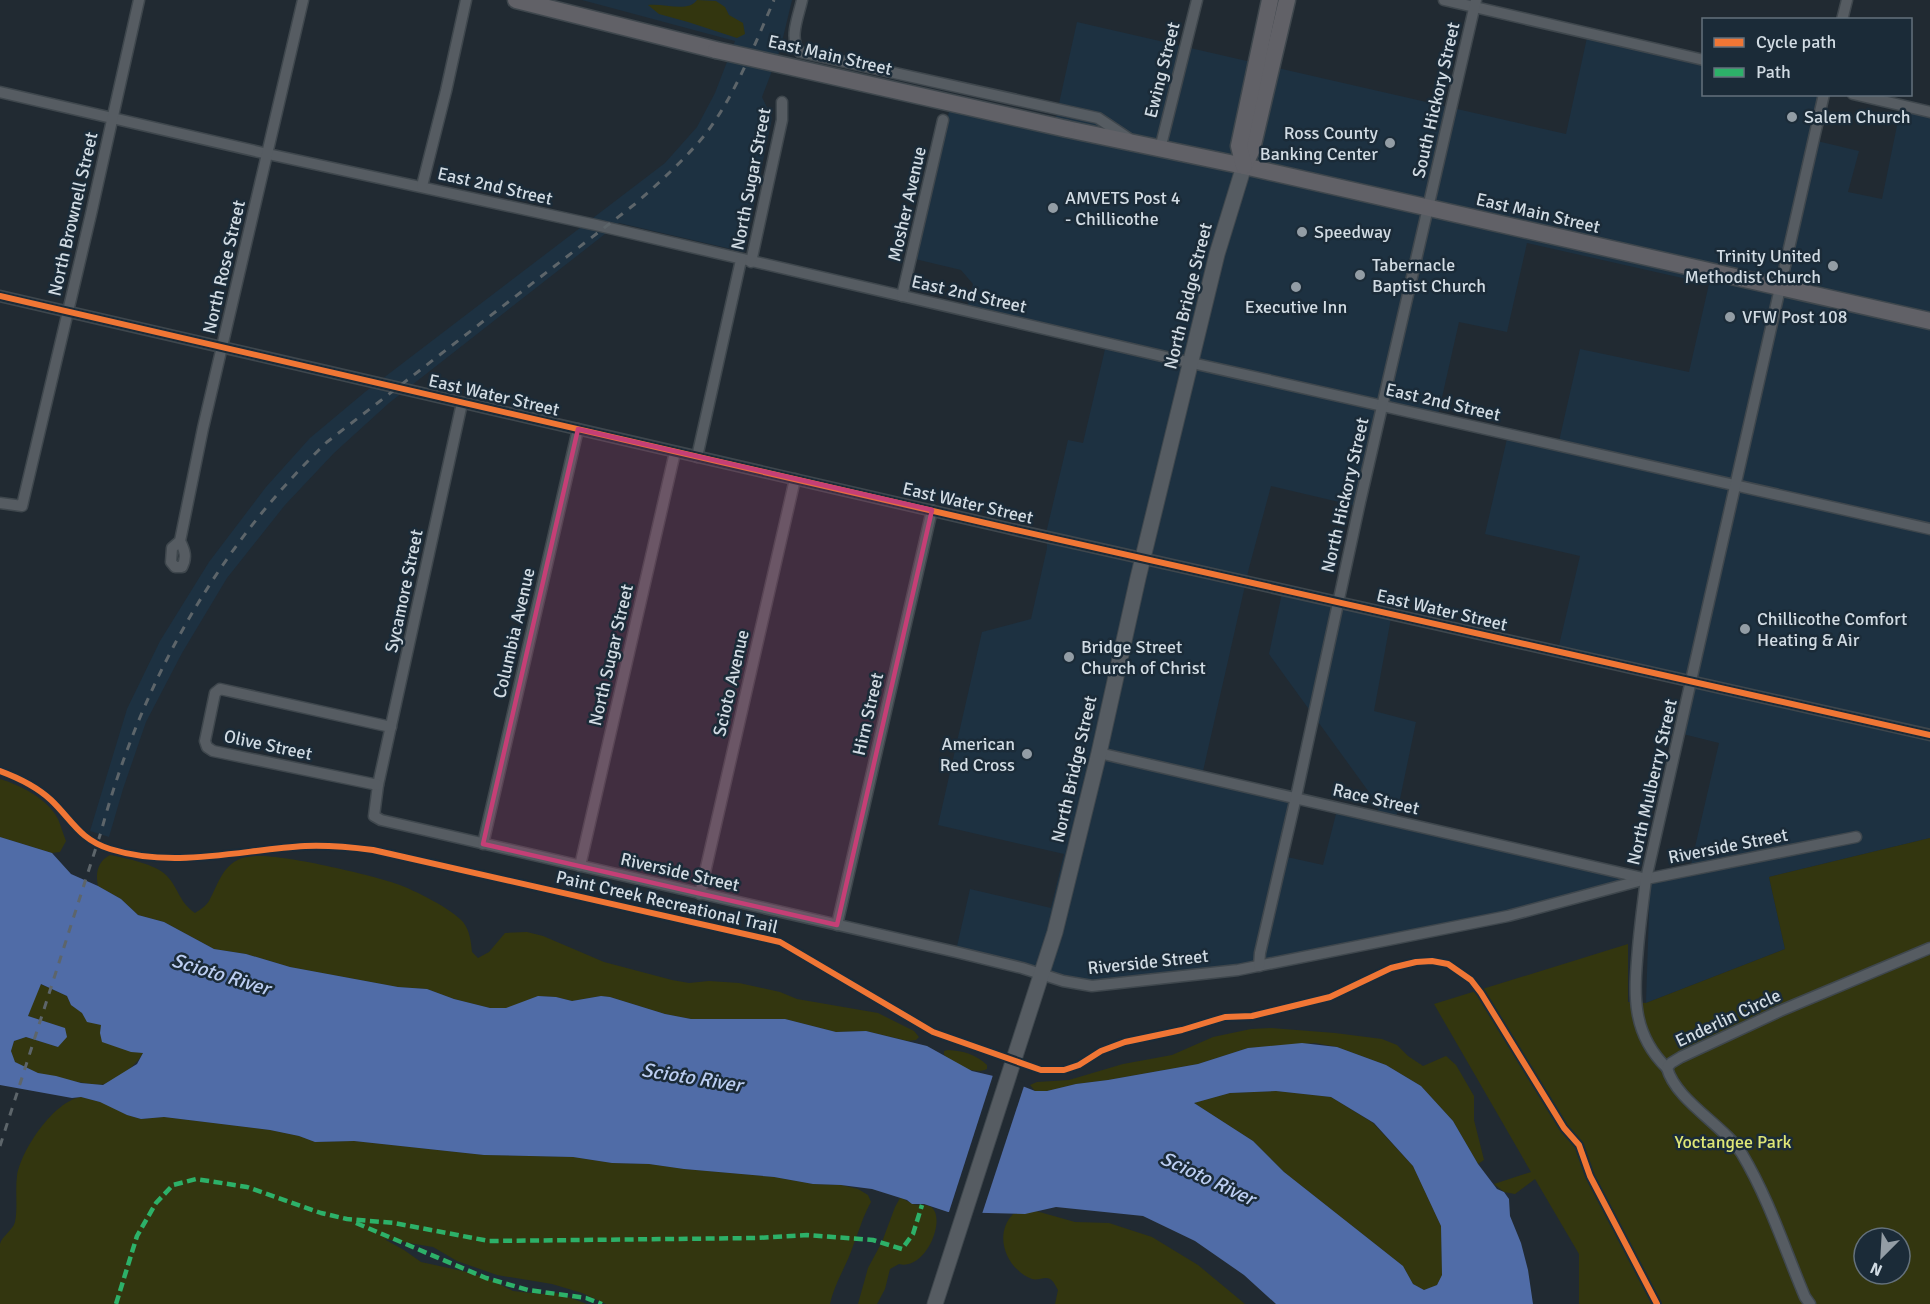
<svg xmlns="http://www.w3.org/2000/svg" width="1930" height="1304" viewBox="0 0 1930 1304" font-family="Signika,sans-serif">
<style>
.built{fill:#1d3141}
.green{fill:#33360f;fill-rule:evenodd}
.water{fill:#506ca7;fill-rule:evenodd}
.pier{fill:#212a32}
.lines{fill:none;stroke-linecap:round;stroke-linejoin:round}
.street-casing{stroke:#3f474d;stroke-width:13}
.secondary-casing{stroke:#3f474d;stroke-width:17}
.primary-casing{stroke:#3f474d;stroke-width:19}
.street{stroke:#565c62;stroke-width:10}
.secondary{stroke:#565c62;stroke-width:15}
.primary{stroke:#616167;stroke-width:16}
.rail{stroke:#5d656a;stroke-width:3;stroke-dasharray:8 8;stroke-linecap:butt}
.primary-bridge-casing{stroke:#3f474d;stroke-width:19;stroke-linecap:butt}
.primary-bridge{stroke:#616167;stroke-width:16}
.quiet{stroke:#2db169;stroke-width:4.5;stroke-dasharray:9 4.5;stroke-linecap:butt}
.cycleway-casing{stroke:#1b2b38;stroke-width:10}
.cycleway{stroke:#f07635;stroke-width:6}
.marked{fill:#c53f76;fill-opacity:0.2;stroke:#c53f76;stroke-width:4.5;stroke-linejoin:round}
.poi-dot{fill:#939da5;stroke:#1b2b38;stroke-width:2}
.labels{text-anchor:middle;stroke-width:5;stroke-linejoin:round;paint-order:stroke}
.street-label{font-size:18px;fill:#d1dbe3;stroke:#1b2b38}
.poi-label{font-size:18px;fill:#d1dbe3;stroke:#1b2b38;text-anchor:start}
.park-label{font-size:18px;fill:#dfe676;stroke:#1b2b38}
.water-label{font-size:20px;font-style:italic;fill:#bccef2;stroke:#1b2b38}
</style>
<rect width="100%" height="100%" fill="#212a32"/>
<g class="built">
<polygon points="582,0 792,0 780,50 762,97 772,118 744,252 619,223 389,403 334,453 285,505 227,578 182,653 146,722 123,789 109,837 90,831 127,709 160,641 209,562 266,487 310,438 365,392 665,163 697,127 715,93 735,41"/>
<polygon points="1077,22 1566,134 1588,33 1703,60 1704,94 1824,95 1813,140 1859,151 1848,192 1882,199 1901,106 1930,112 1930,838 1769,877 1785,949 1646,1003 1650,881 1689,873 1719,743 1675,732 1687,683 1557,654 1580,556 1485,534 1509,430 1559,441 1580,349 1689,372 1709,284 1527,243 1507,332 1459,322 1438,415 1381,402 1356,506 1271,486 1249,568 1201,780 1300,802 1287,857 1323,865 1337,810 1376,819 1379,806 1269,654 1282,593 1391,618 1374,711 1416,722 1395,823 1641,883 1510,919 1090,990 955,955 970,889 1051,908 1064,854 938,825 982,632 1031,619 1047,548 1047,529 1068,440 1083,443 1106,345 966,313 973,284 961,270 915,259 951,103 1054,126"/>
</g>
<g class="green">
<path d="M697 0 716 1 725 7 729 15 743 23 745 34 737 38 688 22 659 14 648 5C664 3 688 13 697 0Z"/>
<path d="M0 779C20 785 48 799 58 819 61 826 63 834 66 841L60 852 52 853 0 837Z"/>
<path d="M1930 838V1304H1579V1254L1535 1179 1515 1194 1504 1192 1494 1184 1531 1172 1434 1004 1628 944V1002L1646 1003 1785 949 1769 877ZM1864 1238H1900V1274H1864Z"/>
<path d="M110 855C125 858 156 864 167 876 179 889 179 902 195 913 200 910 206 906 209 901 219 883 222 864 245 857 267 850 372 875 397 884 414 890 452 909 463 922 470 931 471 942 472 952L478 958 489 952 505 933 527 932 543 936 604 962 672 980 689 983 709 981 739 983 780 992 797 999 878 1013 914 1031 919 1037 916 1040 908 1041 866 1031 836 1032 785 1019H691L665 1014 610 997 601 996 572 1001 556 997 538 996 506 1009 490 1008 454 999 427 989 398 987 290 967 246 954 214 949 164 922 138 915 121 899 98 886C95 873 98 861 110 855Z"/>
<path d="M40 984 67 996 71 1005 143 1053C137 1065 117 1080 104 1084 97 1087 44 1076 35 1072 28 1069 21 1065 14 1062L11 1051 14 1041 26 1037 58 1047 64 1028 28 1016Z"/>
<polygon points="1271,1028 1335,1033 1382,1039 1397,1045 1408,1056 1423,1066 1446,1056 1456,1065 1474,1096 1474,1120 1484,1160 1478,1164 1453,1121 1421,1086 1386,1065 1337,1047 1315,1043 1248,1048 1198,1064 1108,1080 1076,1084 1047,1091 1035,1091 1030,1085 1037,1082 1069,1080 1123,1064 1172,1055 1213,1037 1251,1029"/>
<path d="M948 1050C964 1051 975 1054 987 1065V1069C973 1076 955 1063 944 1055V1051Z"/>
<polygon points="1276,1091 1331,1097 1373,1123 1413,1166 1441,1226 1442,1275 1437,1285 1424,1290 1413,1284 1403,1266 1284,1172 1253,1141 1194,1103 1230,1093"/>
<path d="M81 1097 104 1103 127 1115 141 1119 164 1117 270 1130 299 1136 315 1142 354 1141 484 1155 573 1157 612 1163 649 1164 684 1169 774 1177 813 1184 841 1185 858 1189 868 1195 871 1202C863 1216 859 1231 853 1246 846 1267 835 1282 830 1304H606L582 1293 552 1284 497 1275 457 1261 433 1247 384 1239 404 1250 421 1262 467 1272 487 1278 513 1291 542 1294 557 1293 587 1304H0C0 1289 0 1258 0 1244 2 1236 13 1230 15 1222 18 1207 15 1191 17 1176 21 1150 54 1101 81 1097Z"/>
<path d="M900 1198C905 1199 908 1202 913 1204 919 1206 925 1203 931 1207 947 1218 926 1271 899 1264L890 1269 885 1289 877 1304H858L868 1268 882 1242 895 1207Z"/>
<path d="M1036 1211 1075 1222 1109 1223 1152 1237 1198 1265 1245 1304H1055L1058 1290C1056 1287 1054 1281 1050 1279 1045 1276 1038 1281 1032 1279 1006 1269 993 1235 1013 1214Z"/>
</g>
<path class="water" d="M0 837 52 853 71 874 98 886 121 899 138 915 164 922 214 949 246 954 290 967 398 987 427 989 454 999 490 1008H506L538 996 556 997 572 1001 601 996 610 997 665 1014 691 1019H785L836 1032 866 1031 927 1046 972 1071 1002 1078 1035 1091H1047L1076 1084 1108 1080 1198 1064 1248 1048 1302 1043 1337 1047 1386 1065 1421 1086 1453 1121 1478 1164 1497 1189 1504 1192 1509 1199 1510 1216 1521 1243 1528 1270 1533 1304H1276L1244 1275 1195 1241 1143 1216 1056 1207 1025 1214 948 1212 924 1204H912L907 1200 872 1189 841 1185 813 1184 774 1177 684 1169 649 1164 612 1163 573 1157 484 1155 354 1141 315 1142 299 1136 270 1130 164 1117 141 1119 127 1115 100 1102 81 1097 72 1098 0 1085ZM41 984 67 996 71 1005 82 1013 87 1022 101 1025 100 1033 102 1042 131 1052 143 1053 137 1064 103 1085 81 1083 56 1076 38 1073 15 1062 11 1051 14 1041 26 1037 58 1047 67 1037 65 1028 28 1016ZM1276 1091 1331 1097 1374 1123 1413 1166 1441 1226 1442 1275 1437 1285 1424 1290 1413 1284 1403 1266 1284 1172 1253 1141 1194 1103 1230 1093Z"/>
<polygon class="pier" points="994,1072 1025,1083 981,1217 948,1215"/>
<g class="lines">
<defs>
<g id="street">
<path d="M802 0C799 15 788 39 800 52L1098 118 1128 138"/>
<polyline points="1444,0 1704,60"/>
<polyline points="1842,20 1847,0"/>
<polyline points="0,92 268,154 596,225 1192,363 1930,529"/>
<polyline points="1853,94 1930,112"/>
<polyline points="1160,149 1197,0"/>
<polyline points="422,186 446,91 466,0"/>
<polyline points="751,262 782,120 782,102"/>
<polyline points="0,296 1007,528 1930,735"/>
<polyline points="902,296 943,120"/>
<polyline points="462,403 378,785 374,816 381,820 956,952 1022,968 1063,981 1092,986 1238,970 1508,916 1646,879 1856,837"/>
<polyline points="697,457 741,260"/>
<polyline points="0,503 22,506 91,214 139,0"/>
<path d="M180 541C185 551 187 557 182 567H175L171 562 172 548 180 541 203 428 303 0"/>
<polyline points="1099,753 1643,878"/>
<polyline points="378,785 213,751 207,747 205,741 215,693 220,689 391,727"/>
<polyline points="483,844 578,429"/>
<polyline points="580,866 675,452"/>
<polyline points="700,894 795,479"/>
<polyline points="837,925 932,510"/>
<polyline points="1259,966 1260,953 1296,797 1360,502 1476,0"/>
<path d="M1667 1068C1631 1033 1634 995 1638 948 1640 925 1643 902 1646 879L1824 94"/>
<path d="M1810 1304 1805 1297C1785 1250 1769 1199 1742 1154 1725 1126 1676 1101 1667 1068L1671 1063 1681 1057 1780 1011 1930 948"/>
</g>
<polyline id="secondary" points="935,1304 1055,932 1099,753 1138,578 1217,254 1244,166"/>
<g id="primary">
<polyline points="516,0 716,50"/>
<polyline points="1067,129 1244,166 1930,321"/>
<polyline points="1244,166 1252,149 1287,0"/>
<polyline points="1244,166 1239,146 1270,0"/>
</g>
</defs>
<use href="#street" class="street-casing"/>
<use href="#secondary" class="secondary-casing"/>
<use href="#primary" class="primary-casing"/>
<use href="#street" class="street"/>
<use href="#secondary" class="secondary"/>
<use href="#primary" class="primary"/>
<path class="rail" d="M0 1146 101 832C141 683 216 549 327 442L635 204C660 182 683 161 704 136 734 98 755 44 774 0"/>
<defs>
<polyline id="primary-bridge" points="716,50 1067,129"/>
</defs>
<use href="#primary-bridge" class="primary-bridge-casing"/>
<use href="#primary-bridge" class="primary-bridge"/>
<g class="quiet">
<polyline points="356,1223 486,1278 528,1290 586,1298 602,1304"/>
<polyline points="116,1304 137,1236 156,1203 173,1185 196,1179 247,1187 321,1213 347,1219 394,1223 489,1241 757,1238 807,1235 873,1240 902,1249 913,1234 922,1205"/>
</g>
<defs>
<g id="cycleway">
<polyline points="0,296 1007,528 1930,735"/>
<path d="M0 771C19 778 36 786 51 800 72 820 80 840 110 849 174 869 240 850 305 846 328 845 350 847 373 850L780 942 933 1032 1041 1070H1064L1079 1065 1101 1051 1125 1042 1182 1030 1225 1017 1252 1016 1330 997 1391 968 1416 962 1432 961 1448 964 1471 980 1481 993 1564 1128 1579 1145 1590 1176 1657 1304"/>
</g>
</defs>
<use href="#cycleway" class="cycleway-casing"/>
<use href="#cycleway" class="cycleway"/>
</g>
<path class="marked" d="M578 429 932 510 837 925 483 844Z"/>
<g class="poi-dot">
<circle cx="1792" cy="117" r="6"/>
<circle cx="1390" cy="143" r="6"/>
<circle cx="1053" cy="208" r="6"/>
<circle cx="1302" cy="232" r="6"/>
<circle cx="1833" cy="266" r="6"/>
<circle cx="1360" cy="275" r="6"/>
<circle cx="1296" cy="287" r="6"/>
<circle cx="1730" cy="317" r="6"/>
<circle cx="1745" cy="629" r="6"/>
<circle cx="1069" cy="657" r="6"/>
<circle cx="1027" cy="754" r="6"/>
</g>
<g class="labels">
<g class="street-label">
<text transform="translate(830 55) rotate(13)" y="6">East Main Street</text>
<text transform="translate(1162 70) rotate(-76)" y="6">Ewing Street</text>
<text transform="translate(1436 100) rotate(-77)" y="6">South Hickory Street</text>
<text transform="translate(751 179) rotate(-79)" y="6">North Sugar Street</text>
<text transform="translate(495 186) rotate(13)" y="6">East 2nd Street</text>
<text transform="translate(907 204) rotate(-77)" y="6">Mosher Avenue</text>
<text transform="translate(1538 213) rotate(13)" y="6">East Main Street</text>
<text transform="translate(73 214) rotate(-77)" y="6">North Brownell Street</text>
<text transform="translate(224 267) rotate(-77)" y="6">North Rose Street</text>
<text transform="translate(969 294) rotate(13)" y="6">East 2nd Street</text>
<text transform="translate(1188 296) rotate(-76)" y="6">North Bridge Street</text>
<text transform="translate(494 395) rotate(13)" y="6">East Water Street</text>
<text transform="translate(1443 402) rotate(13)" y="6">East 2nd Street</text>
<text transform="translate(1345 495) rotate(-77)" y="6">North Hickory Street</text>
<text transform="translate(968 503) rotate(13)" y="6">East Water Street</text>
<text transform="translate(404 591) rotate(-78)" y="6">Sycamore Street</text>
<text transform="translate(1442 610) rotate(13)" y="6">East Water Street</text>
<text transform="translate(514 633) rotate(-77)" y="6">Columbia Avenue</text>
<text transform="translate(611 655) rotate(-77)" y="6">North Sugar Street</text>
<text transform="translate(731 683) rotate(-77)" y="6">Scioto Avenue</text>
<text transform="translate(868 714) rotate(-77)" y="6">Hirn Street</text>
<text transform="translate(268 745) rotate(12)" y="6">Olive Street</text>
<text transform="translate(1074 769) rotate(-77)" y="6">North Bridge Street</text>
<text transform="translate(1652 782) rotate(-77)" y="6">North Mulberry Street</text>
<text transform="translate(1376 799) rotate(13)" y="6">Race Street</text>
<text transform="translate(1728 846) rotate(-11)" y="6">Riverside Street</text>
<text transform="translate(680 872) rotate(13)" y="6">Riverside Street</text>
<text transform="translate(667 902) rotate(13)" y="6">Paint Creek Recreational Trail</text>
<text transform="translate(1148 962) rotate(-6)" y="6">Riverside Street</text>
<text transform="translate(1728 1018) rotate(-25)" y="6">Enderlin Circle</text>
</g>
<g class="poi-label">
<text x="1804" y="123">Salem Church</text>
<text x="1378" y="139" text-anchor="end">Ross County<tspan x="1378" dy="21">Banking Center</tspan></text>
<text x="1065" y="204">AMVETS Post 4<tspan x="1065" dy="21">- Chillicothe</tspan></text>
<text x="1314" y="238">Speedway</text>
<text x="1821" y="262" text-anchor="end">Trinity United<tspan x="1821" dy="21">Methodist Church</tspan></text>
<text x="1372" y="271">Tabernacle<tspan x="1372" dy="21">Baptist Church</tspan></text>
<text x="1296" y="313" text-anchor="middle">Executive Inn</text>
<text x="1742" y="323">VFW Post 108</text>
<text x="1757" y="625">Chillicothe Comfort<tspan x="1757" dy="21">Heating &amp; Air</tspan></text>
<text x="1081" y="653">Bridge Street<tspan x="1081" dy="21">Church of Christ</tspan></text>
<text x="1015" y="750" text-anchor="end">American<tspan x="1015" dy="21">Red Cross</tspan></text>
</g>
<g class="park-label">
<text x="1733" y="1148">Yoctangee Park</text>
</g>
<g class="water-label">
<text transform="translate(221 974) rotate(17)" y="7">Scioto River</text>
<text transform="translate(692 1077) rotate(9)" y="7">Scioto River</text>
<text transform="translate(1208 1178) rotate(25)" y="7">Scioto River</text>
</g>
</g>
<rect x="1702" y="18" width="210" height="78" fill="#1b2b38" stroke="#64717c" stroke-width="1.5"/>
<rect x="1714" y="38" width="30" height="9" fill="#f07635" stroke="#64717c" stroke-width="1.5"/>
<text x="1756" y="48" font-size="18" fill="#d1dbe3">Cycle path</text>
<rect x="1714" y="68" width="30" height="9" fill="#2db169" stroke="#64717c" stroke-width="1.5"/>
<text x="1756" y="78" font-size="18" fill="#d1dbe3">Path</text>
<g transform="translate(1882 1256) rotate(204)"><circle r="28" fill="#1b2b38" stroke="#64717c" stroke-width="1.5"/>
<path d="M0-4.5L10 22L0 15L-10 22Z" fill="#939da5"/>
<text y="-9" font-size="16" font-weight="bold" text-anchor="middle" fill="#d1dbe3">N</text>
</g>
</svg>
